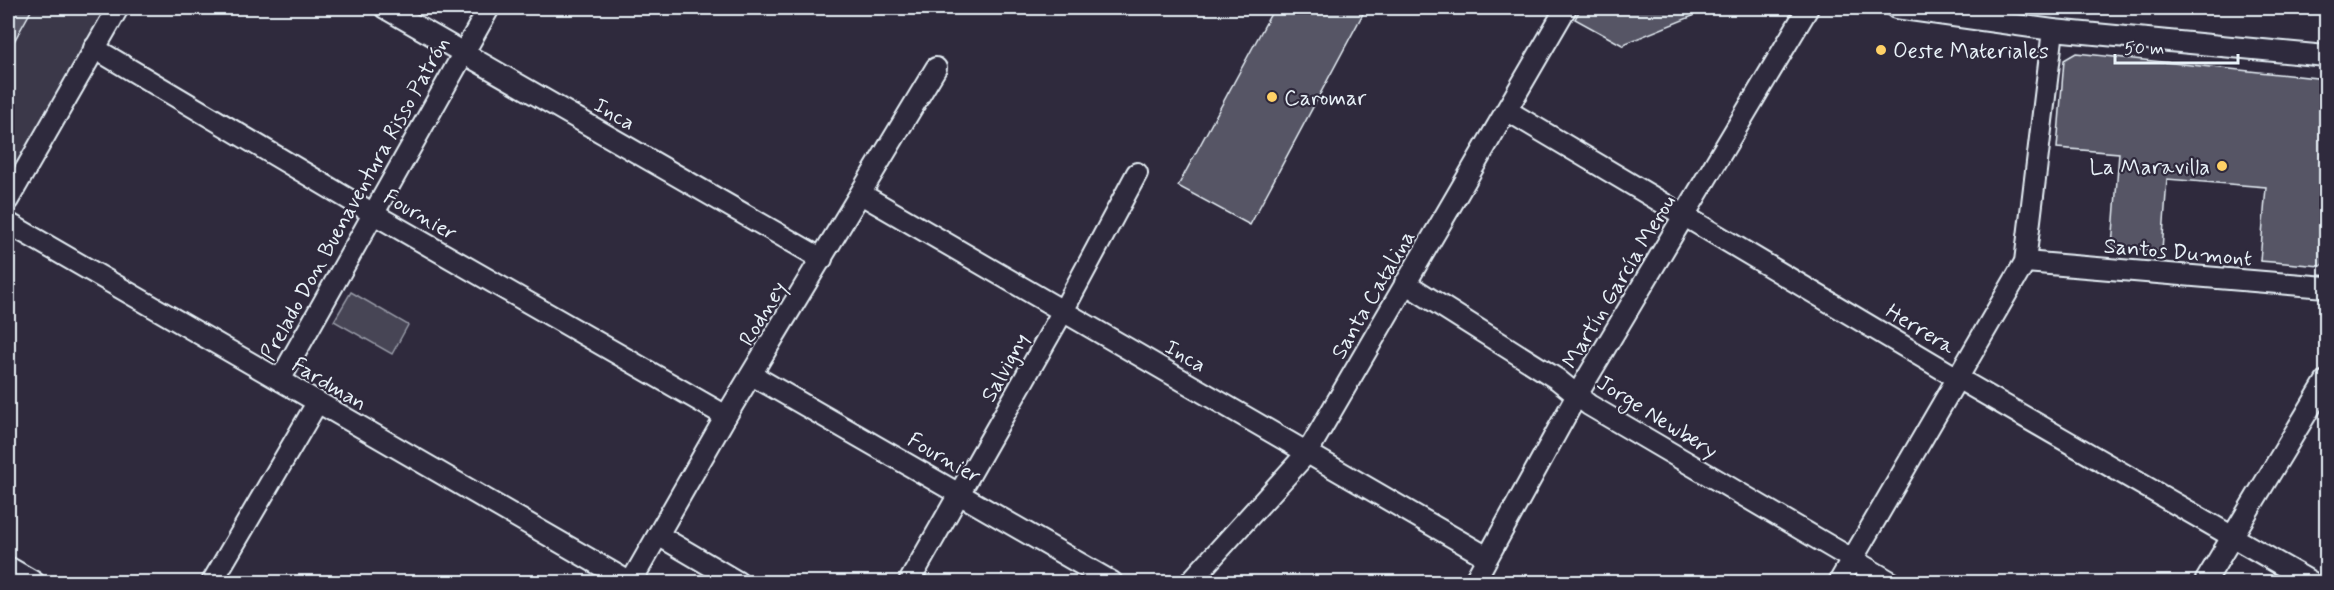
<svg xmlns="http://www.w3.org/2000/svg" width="2334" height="590" viewBox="0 0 2334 590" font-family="Mynerve,sans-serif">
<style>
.built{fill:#3b3749}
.green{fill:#464455;stroke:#979aa6;stroke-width:1.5}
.building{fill:#575565;stroke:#e8f1f8;stroke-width:1.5}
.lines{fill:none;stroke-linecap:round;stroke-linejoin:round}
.minor-casing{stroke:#e8f1f8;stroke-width:24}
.minor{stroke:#2f2a3d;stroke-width:20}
.poi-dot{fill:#ffd166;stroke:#2f2a3d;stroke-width:2}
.labels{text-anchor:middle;stroke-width:4.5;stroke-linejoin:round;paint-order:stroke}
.poi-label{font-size:22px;fill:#e8f1f8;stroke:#2f2a3d;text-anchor:start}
.street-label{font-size:22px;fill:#e8f1f8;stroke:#2f2a3d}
</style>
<rect width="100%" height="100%" fill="#2f2a3d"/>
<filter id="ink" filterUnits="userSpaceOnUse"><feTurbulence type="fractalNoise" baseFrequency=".0167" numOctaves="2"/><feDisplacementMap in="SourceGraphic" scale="12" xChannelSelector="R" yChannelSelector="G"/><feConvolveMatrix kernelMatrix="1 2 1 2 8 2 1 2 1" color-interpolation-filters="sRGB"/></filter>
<g filter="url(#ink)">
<polygon class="built" points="8,8 117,8 8,200"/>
<polygon class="green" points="351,292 408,325 392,354 334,321"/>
<g class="building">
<polygon points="8,8 32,9 8,52"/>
<polygon points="1274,8 1366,8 1250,225 1178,186"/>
<polygon points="1581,8 1687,8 1693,16 1626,43 1624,46 1575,19"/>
<polygon points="2076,53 2326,79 2326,261 2321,266 2260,261 2266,187 2167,179 2162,251 2112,247 2119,153 2057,148 2064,60"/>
</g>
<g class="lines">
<defs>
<g id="minor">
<polyline points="385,8 822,259"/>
<polyline points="1896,8 2053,30 2326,56"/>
<polyline points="94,48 372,213 726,416"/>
<polyline points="1508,111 1959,379 2311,582"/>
<polyline points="861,194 1487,557"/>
<polyline points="8,200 118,8"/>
<polyline points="8,223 629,582"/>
<polyline points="2025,262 2326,287"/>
<polyline points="1405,283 1557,379 1589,405 1891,582"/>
<polyline points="752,375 1112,582"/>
<polyline points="280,380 489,8"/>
<polyline points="658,535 738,582"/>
<polyline points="8,567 34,582"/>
<polyline points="212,582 317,403"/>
<polyline points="631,582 726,416 936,68"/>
<polyline points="909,582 1063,311 1137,173"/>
<polyline points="1190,582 1307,453 1566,8"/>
<polyline points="1474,582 1577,395 1808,8"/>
<polyline points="1839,582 2025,262 2053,30"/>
<polyline points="2205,582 2326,381"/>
</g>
</defs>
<use href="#minor" class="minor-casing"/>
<use href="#minor" class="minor"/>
</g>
</g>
<g class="poi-dot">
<circle cx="1881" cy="50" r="6"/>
<circle cx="1272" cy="97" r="6"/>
<circle cx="2222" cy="166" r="6"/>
</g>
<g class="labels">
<g class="poi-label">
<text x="1893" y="58">Oeste Materiales</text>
<text x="1284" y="105">Caromar</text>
<text x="2210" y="174" text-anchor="end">La Maravilla</text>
</g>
<g class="street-label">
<text transform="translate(615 113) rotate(30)" y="8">Inca</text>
<text transform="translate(354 198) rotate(-61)" y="8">Prelado Don Buenaventura Risso Patrón</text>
<text transform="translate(421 214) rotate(30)" y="8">Fournier</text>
<text transform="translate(2178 251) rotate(5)" y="8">Santos Dumont</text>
<text transform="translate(1618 281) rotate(-59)" y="8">Martín García Merou</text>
<text transform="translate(1372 294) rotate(-60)" y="8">Santa Catalina</text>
<text transform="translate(762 313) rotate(-59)" y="8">Rodney</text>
<text transform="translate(1921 328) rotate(31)" y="8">Herrera</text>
<text transform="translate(1186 355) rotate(30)" y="8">Inca</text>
<text transform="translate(1004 367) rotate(-61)" y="8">Salvigny</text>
<text transform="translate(330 383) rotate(31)" y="8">Fardman</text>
<text transform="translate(1658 416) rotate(32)" y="8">Jorge Newbery</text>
<text transform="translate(945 457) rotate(30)" y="8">Fournier</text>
</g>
</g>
<rect width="2334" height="590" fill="none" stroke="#2f2a3d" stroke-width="30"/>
<rect x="15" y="15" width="2304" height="560" fill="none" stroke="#e8f1f8" stroke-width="2" filter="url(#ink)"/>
<path d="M2115 54v9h123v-9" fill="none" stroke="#e8f1f8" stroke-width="3"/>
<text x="2124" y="54" font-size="18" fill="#e8f1f8" stroke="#2f2a3d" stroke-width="4.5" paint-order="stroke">50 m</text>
</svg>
